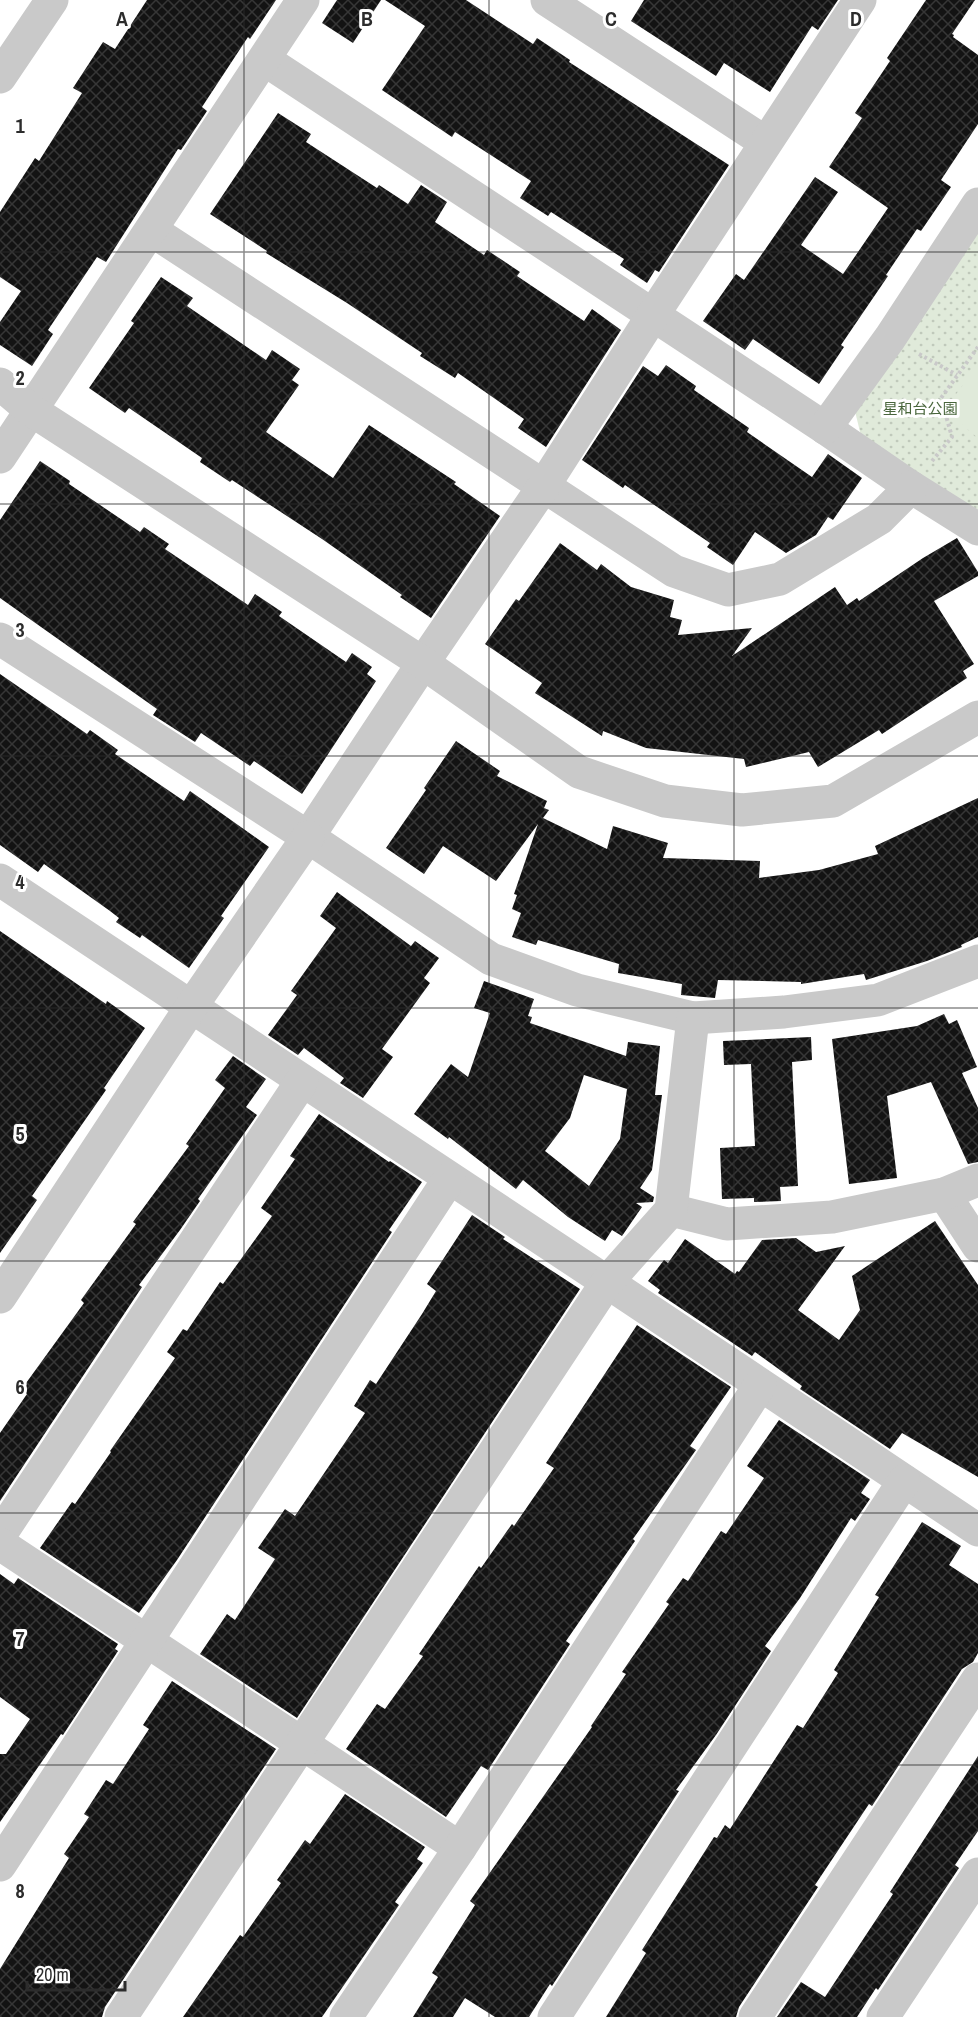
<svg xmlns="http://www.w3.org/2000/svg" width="978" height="2017" viewBox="0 0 978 2017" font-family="'Archivo Narrow','Noto Sans JP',sans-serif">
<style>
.park{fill:url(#park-dots)}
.pitch{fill:#e0eada}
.building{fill:url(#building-cross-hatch);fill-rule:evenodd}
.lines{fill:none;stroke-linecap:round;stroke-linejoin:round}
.path{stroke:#c9c9c9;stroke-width:4;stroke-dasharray:3 3;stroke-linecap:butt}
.minor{stroke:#c9c9c9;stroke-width:33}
.tertiary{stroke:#c9c9c9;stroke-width:33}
.grid{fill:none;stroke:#2c2c2c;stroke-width:1.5;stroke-opacity:0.55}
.labels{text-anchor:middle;stroke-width:6;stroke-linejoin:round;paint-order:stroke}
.park-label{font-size:15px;fill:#49663c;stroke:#fff}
.grid-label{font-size:20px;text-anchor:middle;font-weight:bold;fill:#2c2c2c;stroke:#fff;stroke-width:6;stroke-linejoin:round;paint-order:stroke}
</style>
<defs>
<pattern id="park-dots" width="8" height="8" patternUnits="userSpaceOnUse" patternTransform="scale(1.5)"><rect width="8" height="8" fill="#e0eada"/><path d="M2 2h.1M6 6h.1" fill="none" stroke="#c0c9bb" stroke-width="1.8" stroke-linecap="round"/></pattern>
<pattern id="building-cross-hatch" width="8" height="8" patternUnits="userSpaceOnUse" patternTransform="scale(1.5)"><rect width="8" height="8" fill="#131313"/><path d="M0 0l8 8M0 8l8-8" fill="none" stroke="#363636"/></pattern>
</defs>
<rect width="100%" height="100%" fill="#fff"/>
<polygon class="park" points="978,220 978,518 862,440 853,403"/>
<polygon class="pitch" points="978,365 978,438 944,410"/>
<g class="building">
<polygon points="147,0 276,0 250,39 248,37 202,107 207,111 181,150 178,149 106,262 97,257 48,330 53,334 32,366 0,345 0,322 21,291 0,277 0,212 35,158 39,161 82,93 73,88 103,42 115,49"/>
<polygon points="337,0 381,0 353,43 322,23"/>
<polygon points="385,0 466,0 533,44 537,38 570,60 569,62 729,165 659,272 655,270 647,283 620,265 624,259 551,212 548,216 520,198 531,181 455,132 452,137 382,90 425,26"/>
<polygon points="644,0 838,0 818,30 812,26 770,92 724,63 716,76 631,21"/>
<polygon points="926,0 975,0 952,34 954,35 953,37 978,55 978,124 941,180 951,187 921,231 917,229 886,275 888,276 841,345 844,347 819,384 753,339 745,350 703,321 736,274 744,280 815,177 838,192 801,245 843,274 888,208 829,167 862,118 855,113 890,61 887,58"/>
<polygon points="278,113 311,134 306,142 377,188 379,185 408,204 421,185 447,202 435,222 484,255 487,250 520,272 517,276 584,321 592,309 621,330 546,447 518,428 524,419 458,373 455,378 420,356 422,353 347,303 266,253 267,251 210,214"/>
<polygon points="161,277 193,298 187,306 266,360 272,350 300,369 292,380 299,385 266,432 333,478 369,425 456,482 454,484 500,516 431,618 400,597 402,595 322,539 232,480 230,482 200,462 202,458 129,408 125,413 89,388 134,323 131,321"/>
<polygon points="666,365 696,386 694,390 749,428 747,432 812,477 828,454 862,478 833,520 828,517 816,535 786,553 755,532 733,565 707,547 710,543 625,485 623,488 582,460 643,366 658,376"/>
<polygon points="40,461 70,481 69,484 140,532 144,527 169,544 165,549 248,605 255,594 282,612 279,616 346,662 352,653 372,667 367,674 376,681 302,794 254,761 250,766 201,733 195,742 153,715 157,709 0,598 0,520"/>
<polygon points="957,538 978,572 978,576 934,601 974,664 963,671 967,678 882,734 879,730 818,767 809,752 746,767 744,759 646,748 603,731 602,736 535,693 542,683 485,644 516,599 519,601 560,543 597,570 601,564 631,587 674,600 670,617 682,620 678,635 752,628 732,656 835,587 847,605 857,598 859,601 923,558"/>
<polygon points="0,674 87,734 90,730 118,750 115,754 184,801 190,791 269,847 221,916 224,918 189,968 142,935 140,938 116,922 119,918 110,911 44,864 38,872 0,845"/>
<polygon points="456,741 500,771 497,776 547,801 544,808 549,810 543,818 607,849 613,826 668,843 663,858 760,861 759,878 819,870 878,854 875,846 978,798 978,937 961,945 962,947 927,961 866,980 864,974 801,984 801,982 718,980 715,998 681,995 682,984 618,973 619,964 538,940 536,945 512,937 521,913 512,909 517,895 514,894 538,824 496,881 443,846 424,874 386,848 426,790 424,788"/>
<polygon points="337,892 411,946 415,941 439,958 424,978 430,983 382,1049 393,1057 363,1098 340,1083 344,1078 304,1048 298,1055 268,1035 297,995 291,991 336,928 320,916"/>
<polygon points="0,931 106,1004 107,1001 145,1028 104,1088 106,1090 32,1196 37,1200 0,1253"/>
<path d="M484 981 534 999 528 1016 532 1017 530 1023 626 1056 628 1042 660 1046 655 1095H662L652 1170 640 1188 654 1197 653 1202 636 1203 642 1207 622 1236 612 1230 605 1241 568 1217 523 1180 516 1189 449 1137 448 1139 414 1114 451 1064 468 1077 490 1013 474 1008ZM584 1075 627 1089 620 1139 589 1186 545 1151 570 1118Z"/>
<polygon points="944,1014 949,1024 957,1020 977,1067 962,1073 978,1108 978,1162 968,1164 931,1082 887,1096 897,1178 849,1184 832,1039 917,1026"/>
<polygon points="811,1037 812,1060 792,1062 798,1186 780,1187 781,1201 754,1202 754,1198 722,1199 720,1148 755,1146 751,1064 724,1065 723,1041"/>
<polygon points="233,1056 266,1079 246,1107 257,1115 198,1199 200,1201 180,1230 139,1285 142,1287 0,1501 0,1433 27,1394 21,1390 84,1303 81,1300 136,1224 133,1222 189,1146 186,1144 225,1088 215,1080"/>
<polygon points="319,1114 389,1162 390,1161 422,1182 389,1230 392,1232 177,1560 139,1613 40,1548 72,1502 75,1504 111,1452 110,1451 175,1358 167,1352 183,1329 187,1331 220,1282 223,1284 272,1216 261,1208 295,1159 290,1156"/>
<polygon points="472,1215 505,1237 503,1239 580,1289 297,1718 200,1654 227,1614 235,1620 275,1559 258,1548 285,1509 295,1516 365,1413 354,1406 370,1380 376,1384 422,1314 436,1291 427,1284"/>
<polygon points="935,1221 978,1285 978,1477 902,1433 890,1449 800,1389 802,1386 755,1352 752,1356 658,1293 660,1290 648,1281 664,1260 668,1263 685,1239 735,1274 737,1271 739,1272 762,1240 796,1238 816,1252 845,1246 798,1310 839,1340 860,1310 852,1276"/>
<polygon points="637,1325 731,1387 690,1446 696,1450 633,1539 635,1541 566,1641 570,1644 488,1770 481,1766 446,1817 346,1749 377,1704 385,1709 423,1656 419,1654 479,1566 481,1568 512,1524 514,1526 554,1468 546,1463"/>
<polygon points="779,1420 870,1480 861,1493 870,1499 855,1521 851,1518 800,1598 765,1646 771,1651 716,1735 676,1790 679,1791 552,1986 550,1984 529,2017 495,2017 465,1998 453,2017 413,2017 438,1977 432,1973 475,1905 470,1901 592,1727 591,1726 626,1674 622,1672 669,1604 666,1602 683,1578 688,1581 721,1531 726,1534 764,1478 747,1466"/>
<polygon points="922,1522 961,1546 949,1565 978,1584 978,1653 973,1662 962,1669 872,1806 869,1804 815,1885 818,1887 739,2007 736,2017 606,2017 646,1953 642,1950 714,1837 717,1838 725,1825 730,1829 797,1725 803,1728 838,1673 834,1670 879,1597 875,1595"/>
<polygon points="0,1574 14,1584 18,1578 118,1644 115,1649 118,1651 63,1735 61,1734 0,1822 0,1754 6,1754 30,1719 0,1697"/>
<polygon points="172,1681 276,1749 105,2007 102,2017 0,2017 0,1969 69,1858 64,1854 89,1817 84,1814 106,1780 113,1784 149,1729 143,1725"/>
<polygon points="978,1756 978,1831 955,1865 959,1868 878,1990 876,1988 857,2017 777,2017 801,1982 825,1997 893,1894 890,1892"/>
<polygon points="345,1794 425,1847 417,1859 423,1863 395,1902 399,1905 322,2017 183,2017 240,1935 243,1937 281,1883 277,1880 305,1840 310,1844"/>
</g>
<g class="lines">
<g class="path">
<polyline points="919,354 957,375"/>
<polyline points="932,461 952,437 941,398 978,347"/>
</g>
<g class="minor">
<polyline points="547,0 765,142"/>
<polyline points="265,60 825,428 911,487 978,529"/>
<polyline points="151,230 674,571 728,590 780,579 879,519 911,487"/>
<polyline points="825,428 890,338 978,204"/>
<polyline points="0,457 303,0"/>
<polyline points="0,639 308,837 491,959 577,990 693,1018 784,1012 878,1000 978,961"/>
<polyline points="308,837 423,663 543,487 653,315 860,0"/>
<polyline points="0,880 607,1282 978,1530"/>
<polyline points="944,1194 978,1246"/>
<polyline points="671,1210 727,1224 832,1217 944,1194 978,1180"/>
<polyline points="0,1535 302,1081"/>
<polyline points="0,1544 460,1848"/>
<polyline points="0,1865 449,1179"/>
<polyline points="121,2017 607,1282 671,1210 693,1018"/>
<polyline points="346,2017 460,1848 760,1385"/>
<polyline points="554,2017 904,1481"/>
<polyline points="755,2017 978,1679"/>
</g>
<g class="tertiary">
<polyline points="0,77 52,0"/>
<polyline points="0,384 31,410 423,663 579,772 665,801 742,810 833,801 978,717"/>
<polyline points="0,1297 191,1007 308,837"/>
<polyline points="883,2017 978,1874"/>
</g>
</g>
<path class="grid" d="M244 0V2017M489 0V2017M734 0V2017M0 252H978M0 504H978M0 756H978M0 1008H978M0 1261H978M0 1513H978M0 1765H978"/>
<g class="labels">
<g class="park-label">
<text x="920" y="414">星和台公園</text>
</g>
</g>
<g class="grid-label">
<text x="122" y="26">A</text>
<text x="367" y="26">B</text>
<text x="611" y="26">C</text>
<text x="856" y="26">D</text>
<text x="20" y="133">1</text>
<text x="20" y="385">2</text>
<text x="20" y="637">3</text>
<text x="20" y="889">4</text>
<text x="20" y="1141">5</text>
<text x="20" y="1394">6</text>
<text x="20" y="1646">7</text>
<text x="20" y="1898">8</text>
</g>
<path d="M27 1981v9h98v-9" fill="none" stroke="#2c2c2c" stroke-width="3"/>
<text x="36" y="1981" font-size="18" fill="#2c2c2c" stroke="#ffffff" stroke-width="4.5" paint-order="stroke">20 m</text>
</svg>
